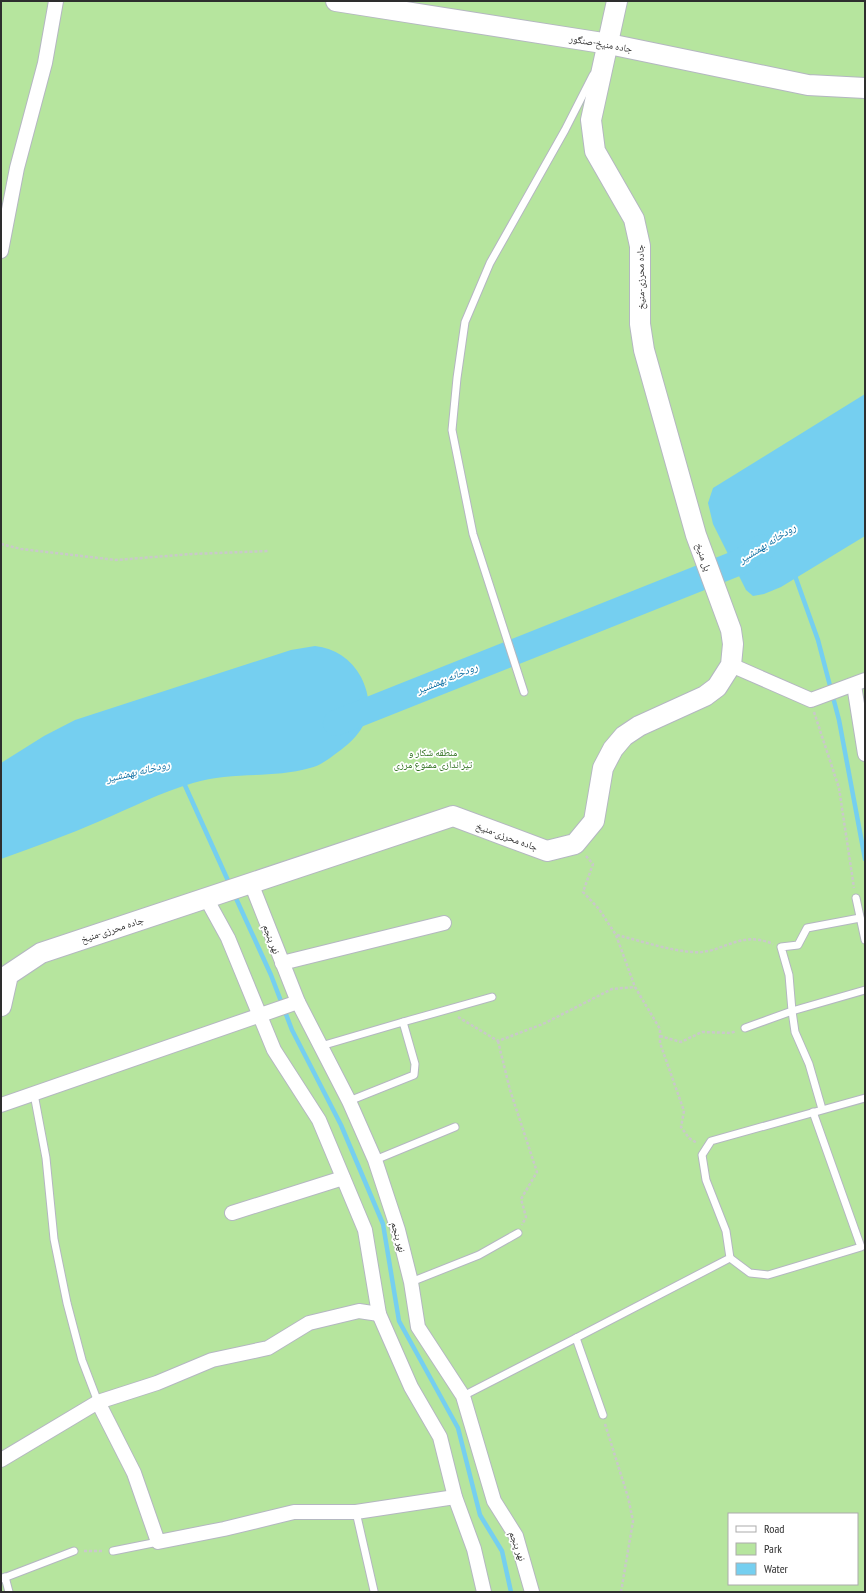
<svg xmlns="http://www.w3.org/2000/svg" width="866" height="1593" viewBox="0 0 866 1593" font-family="'PT Sans Narrow','Noto Naskh Arabic',sans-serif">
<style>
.green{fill:#b6e59e;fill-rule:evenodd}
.water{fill:#75cff0}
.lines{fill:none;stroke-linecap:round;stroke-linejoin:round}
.stream{stroke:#75cff0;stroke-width:4.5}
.river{stroke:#75cff0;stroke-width:26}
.lane-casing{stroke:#b4b7c1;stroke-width:9}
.street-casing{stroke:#b4b7c1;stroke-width:16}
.secondary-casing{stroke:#b4b7c1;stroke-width:22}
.path{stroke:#c9c9c9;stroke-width:2.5;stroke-dasharray:3 2;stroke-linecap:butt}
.lane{stroke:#fff;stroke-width:7}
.street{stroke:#fff;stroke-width:14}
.secondary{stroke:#fff;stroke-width:20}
.labels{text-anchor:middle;stroke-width:3.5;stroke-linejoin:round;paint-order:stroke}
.street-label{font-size:10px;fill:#2e2e2e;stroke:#fff}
.park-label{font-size:10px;fill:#2c6e1b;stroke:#fff}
.water-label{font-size:11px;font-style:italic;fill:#0d6fa3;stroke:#fff}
</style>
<rect width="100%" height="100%" fill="#efe9e1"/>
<path class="green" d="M1 1H865V1592H1ZM729 1514H857V1584H729Z"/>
<g class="water">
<polygon points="865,394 865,536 781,587 764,594 753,596 746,590 713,524 708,503 713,488"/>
<path d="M315 646C335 648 351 659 361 677 377 709 366 732 338 752 330 758 320 766 310 768 271 779 230 771 193 783 161 792 131 808 100 821 68 835 34 847 1 859V763L44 736 75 720 291 650Z"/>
</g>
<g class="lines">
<g class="stream">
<polyline points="794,573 818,640 839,720 865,859"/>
<polyline points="183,781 230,885"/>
<polyline points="234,894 271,975 292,1030 341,1125 383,1224 399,1321 458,1428 480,1515 502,1551 511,1592"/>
</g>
<polyline class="river" points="336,723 740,562 763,547"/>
<defs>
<g id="lane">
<polyline points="524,692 473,534 452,430 457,378 465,322 490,263 565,130 593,75"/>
<polyline points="856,898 865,940"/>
<polyline points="403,1022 492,997"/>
<polyline points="745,1028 792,1011 789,975 781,947 798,945 807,928 860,918"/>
<polyline points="321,1046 403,1022 415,1064 414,1075 349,1101"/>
<polyline points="34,1094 46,1158 54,1239 67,1303 82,1360 98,1402"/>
<polyline points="822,1109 809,1064 795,1032 792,1011 865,990"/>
<polyline points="375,1160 455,1127"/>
<polyline points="730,1258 750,1273 768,1275 861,1247 813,1112"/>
<polyline points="411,1282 479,1255 518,1233"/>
<polyline points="576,1338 730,1258 726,1231 706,1180 702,1155 711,1141 865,1098"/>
<polyline points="463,1396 576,1338 603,1415"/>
<polyline points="356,1512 374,1591"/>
<polyline points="113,1551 158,1542"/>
<polyline points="5,1577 9,1592"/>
<polyline points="1,1579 74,1551"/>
</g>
<g id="street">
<polyline points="1,251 17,168 45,63 56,1"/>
<polyline points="731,665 811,700 865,680"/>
<polyline points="854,685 865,754"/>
<polyline points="251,883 298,1002 349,1101 375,1160 398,1230 411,1282 418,1327 463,1396 494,1501 516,1536 532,1592"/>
<polyline points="206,898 228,938 274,1050 319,1120 365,1230 379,1314 411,1387 440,1437 455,1497 474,1549 484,1592"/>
<polyline points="282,963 444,923"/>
<polyline points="1,1105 298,1002"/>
<polyline points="232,1213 343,1178"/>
<polyline points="98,1402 157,1383 212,1360 268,1348 309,1323 359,1311 379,1314"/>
<polyline points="1,1460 98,1402 134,1473 158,1542 224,1529 294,1512 356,1512 455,1497"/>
</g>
<g id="secondary">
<polyline points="336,1 609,44 808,85 865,88"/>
<polyline points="1,1006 8,975 41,953 453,816 547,851 575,844 594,821 603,768 613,749 624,736 639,726 705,696 717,687 731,665 733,644 731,630 696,535 644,350 640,324 640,246 634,219 595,151 591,120 617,1"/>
</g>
</defs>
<use href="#lane" class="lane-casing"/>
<use href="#street" class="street-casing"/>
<use href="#secondary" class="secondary-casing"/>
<g class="path">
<polyline points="1,544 21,549 116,560 192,554 269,551"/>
<polyline points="814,712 839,788 854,888"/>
<polyline points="586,856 593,864 583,892 599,909 616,935 635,987 660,1029 660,1043 684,1111 681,1127 689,1138 697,1143"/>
<path d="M617 935C641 941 667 950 692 952 722 955 739 929 773 944"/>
<polyline points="458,1017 498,1041 543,1024 612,989 635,987"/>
<polyline points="660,1036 681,1042 702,1032 731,1033 736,1031"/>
<polyline points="498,1041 510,1090 537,1172 521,1199 526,1217 522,1225"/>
<polyline points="605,1424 628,1497 633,1521 621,1592"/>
<polyline points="84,1551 103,1551"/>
</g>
<use href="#lane" class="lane"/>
<use href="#street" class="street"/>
<use href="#secondary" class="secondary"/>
</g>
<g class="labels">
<g class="street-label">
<text transform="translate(601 43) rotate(10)" y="4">جاده منیخ-صنگور</text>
<text transform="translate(640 277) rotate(-91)" y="4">جاده محرزی-منیخ</text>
<text transform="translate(704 557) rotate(71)" y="4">پل منیخ</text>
<text transform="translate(507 836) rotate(20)" y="4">جاده محرزی-منیخ</text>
<text transform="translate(112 929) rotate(-18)" y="4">جاده محرزی-منیخ</text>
<text transform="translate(272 939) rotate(69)" y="4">نهر پنجم</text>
<text transform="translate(399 1237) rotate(75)" y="4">نهر پنجم</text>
<text transform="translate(518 1546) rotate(70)" y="4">نهر پنجم</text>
</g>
<g class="park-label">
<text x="433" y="756">منطقه شکار و<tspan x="433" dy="12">تیراندازی ممنوع مرزی</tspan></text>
</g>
<g class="water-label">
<text transform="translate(767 543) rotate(-32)" y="4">رودخانه بهمنشیر</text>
<text transform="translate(447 678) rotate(-22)" y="4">رودخانه بهمنشیر</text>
<text transform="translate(138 771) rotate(-13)" y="4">رودخانه بهمنشیر</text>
</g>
</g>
<rect width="866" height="1593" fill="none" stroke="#2e2e2e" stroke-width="4"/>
<rect x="728" y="1513" width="130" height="72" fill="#ffffff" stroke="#ababab"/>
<rect x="736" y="1526" width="20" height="6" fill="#ffffff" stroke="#ababab"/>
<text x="764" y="1533" font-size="12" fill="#2e2e2e">Road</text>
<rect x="736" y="1543" width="20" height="12" fill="#b6e59e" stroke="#ababab"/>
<text x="764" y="1553" font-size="12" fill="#2e2e2e">Park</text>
<rect x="736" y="1563" width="20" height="12" fill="#75cff0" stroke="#ababab"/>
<text x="764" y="1573" font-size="12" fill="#2e2e2e">Water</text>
</svg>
